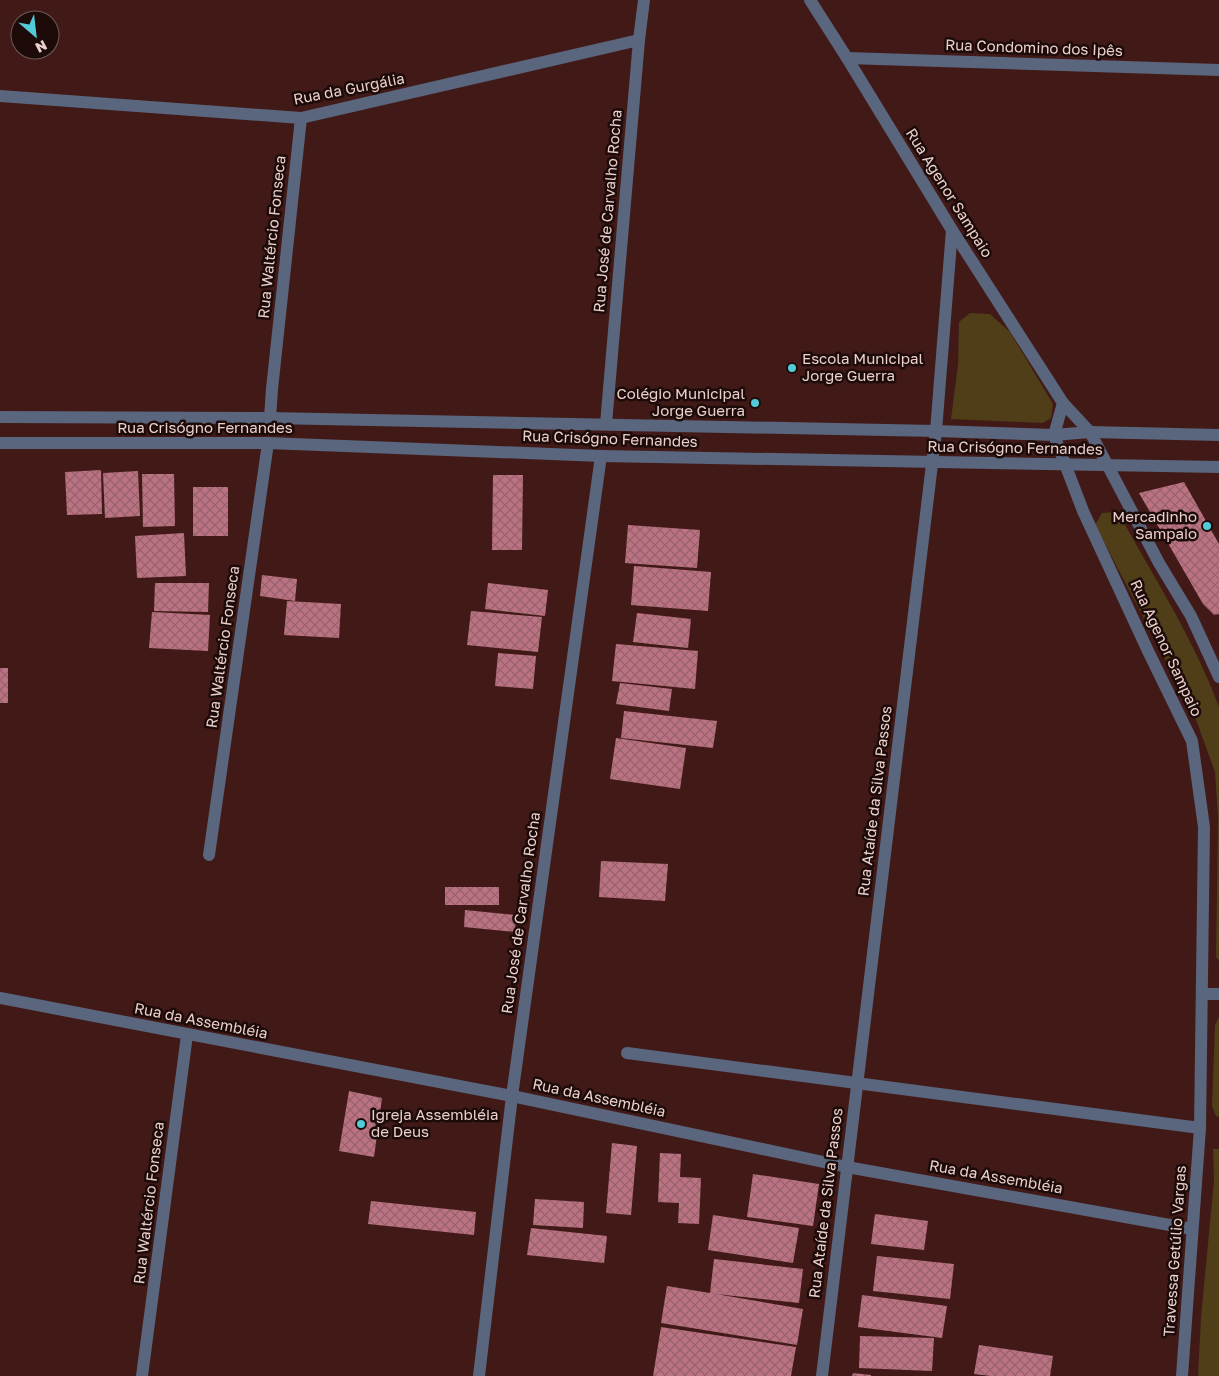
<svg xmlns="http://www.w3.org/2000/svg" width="1219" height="1376" viewBox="0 0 1219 1376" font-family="'Golos Text',sans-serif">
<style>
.green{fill:#4f3e18}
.building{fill:url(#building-cross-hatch)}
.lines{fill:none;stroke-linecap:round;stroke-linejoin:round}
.minor{stroke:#5a657e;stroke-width:12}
.poi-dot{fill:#52cbd9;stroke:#1c0b09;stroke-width:2}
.labels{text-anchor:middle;stroke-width:5;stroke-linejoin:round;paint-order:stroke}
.street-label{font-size:15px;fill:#ebd0cc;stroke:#1c0b09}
.poi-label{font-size:15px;fill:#ebd0cc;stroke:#1c0b09;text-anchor:start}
</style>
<defs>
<pattern id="building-cross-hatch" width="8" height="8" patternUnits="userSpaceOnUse" patternTransform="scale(1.25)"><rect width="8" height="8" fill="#bb7282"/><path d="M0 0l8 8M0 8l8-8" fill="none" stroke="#98626d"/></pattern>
</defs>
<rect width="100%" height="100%" fill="#411a17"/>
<g class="green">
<polygon points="970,313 990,314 1010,332 1053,404 1051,418 1043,423 951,419 958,365 959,322"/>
<path d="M1116 512 1124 523C1157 582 1196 644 1219 707V961L1216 957 1218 818 1215 772 1194 714 1095 525 1102 513Z"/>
<polygon points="1219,1017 1219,1117 1216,1116 1212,1106 1215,1025"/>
<polygon points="1213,1149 1219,1149 1219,1376 1198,1376 1201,1318 1214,1180"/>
</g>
<g class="building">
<polygon points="101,470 102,514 67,515 65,472"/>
<polygon points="138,471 140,516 105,518 103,473"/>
<polygon points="142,474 174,474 175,526 143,527"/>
<polygon points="493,475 523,475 522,550 492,550"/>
<polygon points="1184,482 1219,544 1219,614 1214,615 1203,604 1139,493"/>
<rect x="193" y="487" width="35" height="49"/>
<polygon points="628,525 700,530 697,568 625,563"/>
<polygon points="184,533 186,576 137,578 135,536"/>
<polygon points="634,566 711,572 708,611 631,605"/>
<polygon points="262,575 297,579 295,601 260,596"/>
<polygon points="155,583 209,583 208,612 154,611"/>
<polygon points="488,583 548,590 545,616 485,609"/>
<polygon points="287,601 341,604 339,638 284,635"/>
<polygon points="471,611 542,617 538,652 467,645"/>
<polygon points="152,612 210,615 208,651 149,648"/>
<polygon points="637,613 691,619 688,648 633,642"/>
<polygon points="616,644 698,651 695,689 612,681"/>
<polygon points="498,653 536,656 533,689 495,686"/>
<rect x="0" y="668" width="8" height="35"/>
<polygon points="620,683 672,689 669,711 616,704"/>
<polygon points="624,711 717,721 713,748 621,738"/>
<polygon points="616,738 686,748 680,789 610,779"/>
<polygon points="601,861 668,864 665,901 599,897"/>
<rect x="445" y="887" width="54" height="18"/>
<polygon points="465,910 516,915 515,932 464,927"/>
<polygon points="349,1091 382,1098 374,1157 339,1151"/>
<polygon points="612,1143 637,1146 631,1215 606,1213"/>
<polygon points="660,1153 681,1154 680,1177 701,1178 699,1224 678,1223 679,1203 658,1202"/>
<polygon points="753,1174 819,1184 813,1226 747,1217"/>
<polygon points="535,1199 584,1202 583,1228 533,1225"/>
<polygon points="371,1201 476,1212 474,1235 368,1224"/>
<polygon points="875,1214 928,1221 924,1250 871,1244"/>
<polygon points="713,1215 799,1228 793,1263 708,1250"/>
<polygon points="531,1228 607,1236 604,1263 527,1255"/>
<polygon points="877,1256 954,1264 950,1299 873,1291"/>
<polygon points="714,1259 803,1269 799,1303 716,1294 803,1309 797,1345 661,1323 667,1286 710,1293"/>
<polygon points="862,1295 947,1306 942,1338 858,1327"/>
<polygon points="661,1327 796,1347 791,1376 653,1376"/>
<polygon points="860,1336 934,1338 932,1371 859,1368"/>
<polygon points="979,1345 1053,1356 1050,1376 991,1376 974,1374"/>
<polygon points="853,1373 871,1375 871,1376 852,1376"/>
</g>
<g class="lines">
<g class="minor">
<polyline points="810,0 847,58 952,230 1063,403 1090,432 1159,563 1191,616 1219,677"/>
<polyline points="847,58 1219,70"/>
<polyline points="0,96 301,118 639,40"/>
<polyline points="1063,403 1054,435 1083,511 1148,651 1192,741 1204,827 1200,1128 1182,1376"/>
<polyline points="0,417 270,418 936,431 1054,435 1090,432 1219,435"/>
<polyline points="270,418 272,389 301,118"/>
<polyline points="606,424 639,40 644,0"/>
<polyline points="0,443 268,443 601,456 1219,467"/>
<polyline points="209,855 268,443"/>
<polyline points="1202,994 1219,994"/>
<polyline points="0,998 512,1096 847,1167 1192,1229"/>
<polyline points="627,1053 1200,1128"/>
<polyline points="142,1376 187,1035"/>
<polyline points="479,1376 512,1096 601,456"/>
<polyline points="822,1376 936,431 952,230"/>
</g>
</g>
<g class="poi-dot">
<circle cx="792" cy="368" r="5"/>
<circle cx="755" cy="403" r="5"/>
<circle cx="1207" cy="526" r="5"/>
<circle cx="361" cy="1124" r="5"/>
</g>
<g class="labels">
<g class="street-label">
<text transform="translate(1034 48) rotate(2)" y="5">Rua Condomino dos Ipês</text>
<text transform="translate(349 89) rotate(-11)" y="5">Rua da Gurgália</text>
<text transform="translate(949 193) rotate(58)" y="5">Rua Agenor Sampaio</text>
<text transform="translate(608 211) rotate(-85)" y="5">Rua José de Carvalho Rocha</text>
<text transform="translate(272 237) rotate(-84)" y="5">Rua Waltércio Fonseca</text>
<text x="205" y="433">Rua Crisógno Fernandes</text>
<text transform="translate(610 439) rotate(2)" y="5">Rua Crisógno Fernandes</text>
<text transform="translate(1015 448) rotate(1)" y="5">Rua Crisógno Fernandes</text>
<text transform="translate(223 647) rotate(-82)" y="5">Rua Waltércio Fonseca</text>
<text transform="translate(1166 648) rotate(65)" y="5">Rua Agenor Sampaio</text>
<text transform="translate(875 801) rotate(-83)" y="5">Rua Ataíde da Silva Passos</text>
<text transform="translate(521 913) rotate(-82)" y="5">Rua José de Carvalho Rocha</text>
<text transform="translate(201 1021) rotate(11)" y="5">Rua da Assembléia</text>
<text transform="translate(599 1098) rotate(12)" y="5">Rua da Assembléia</text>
<text transform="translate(996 1177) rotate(10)" y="5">Rua da Assembléia</text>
<text transform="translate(149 1203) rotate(-83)" y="5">Rua Waltércio Fonseca</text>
<text transform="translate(826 1203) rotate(-83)" y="5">Rua Ataíde da Silva Passos</text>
<text transform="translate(1175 1251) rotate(-86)" y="5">Travessa Getúlio Vargas</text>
</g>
<g class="poi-label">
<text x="802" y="364">Escola Municipal<tspan x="802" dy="17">Jorge Guerra</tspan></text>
<text x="745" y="399" text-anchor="end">Colégio Municipal<tspan x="745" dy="17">Jorge Guerra</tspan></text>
<text x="1197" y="522" text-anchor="end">Mercadinho<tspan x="1197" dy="17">Sampaio</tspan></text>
<text x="371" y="1120">Igreja Assembléia<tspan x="371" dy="17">de Deus</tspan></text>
</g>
</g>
<g transform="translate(35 35) rotate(152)"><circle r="24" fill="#1c0b09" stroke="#6f5a57"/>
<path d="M0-4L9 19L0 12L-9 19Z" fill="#52cbd9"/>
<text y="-8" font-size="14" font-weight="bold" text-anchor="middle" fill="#ebd0cc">N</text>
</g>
</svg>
